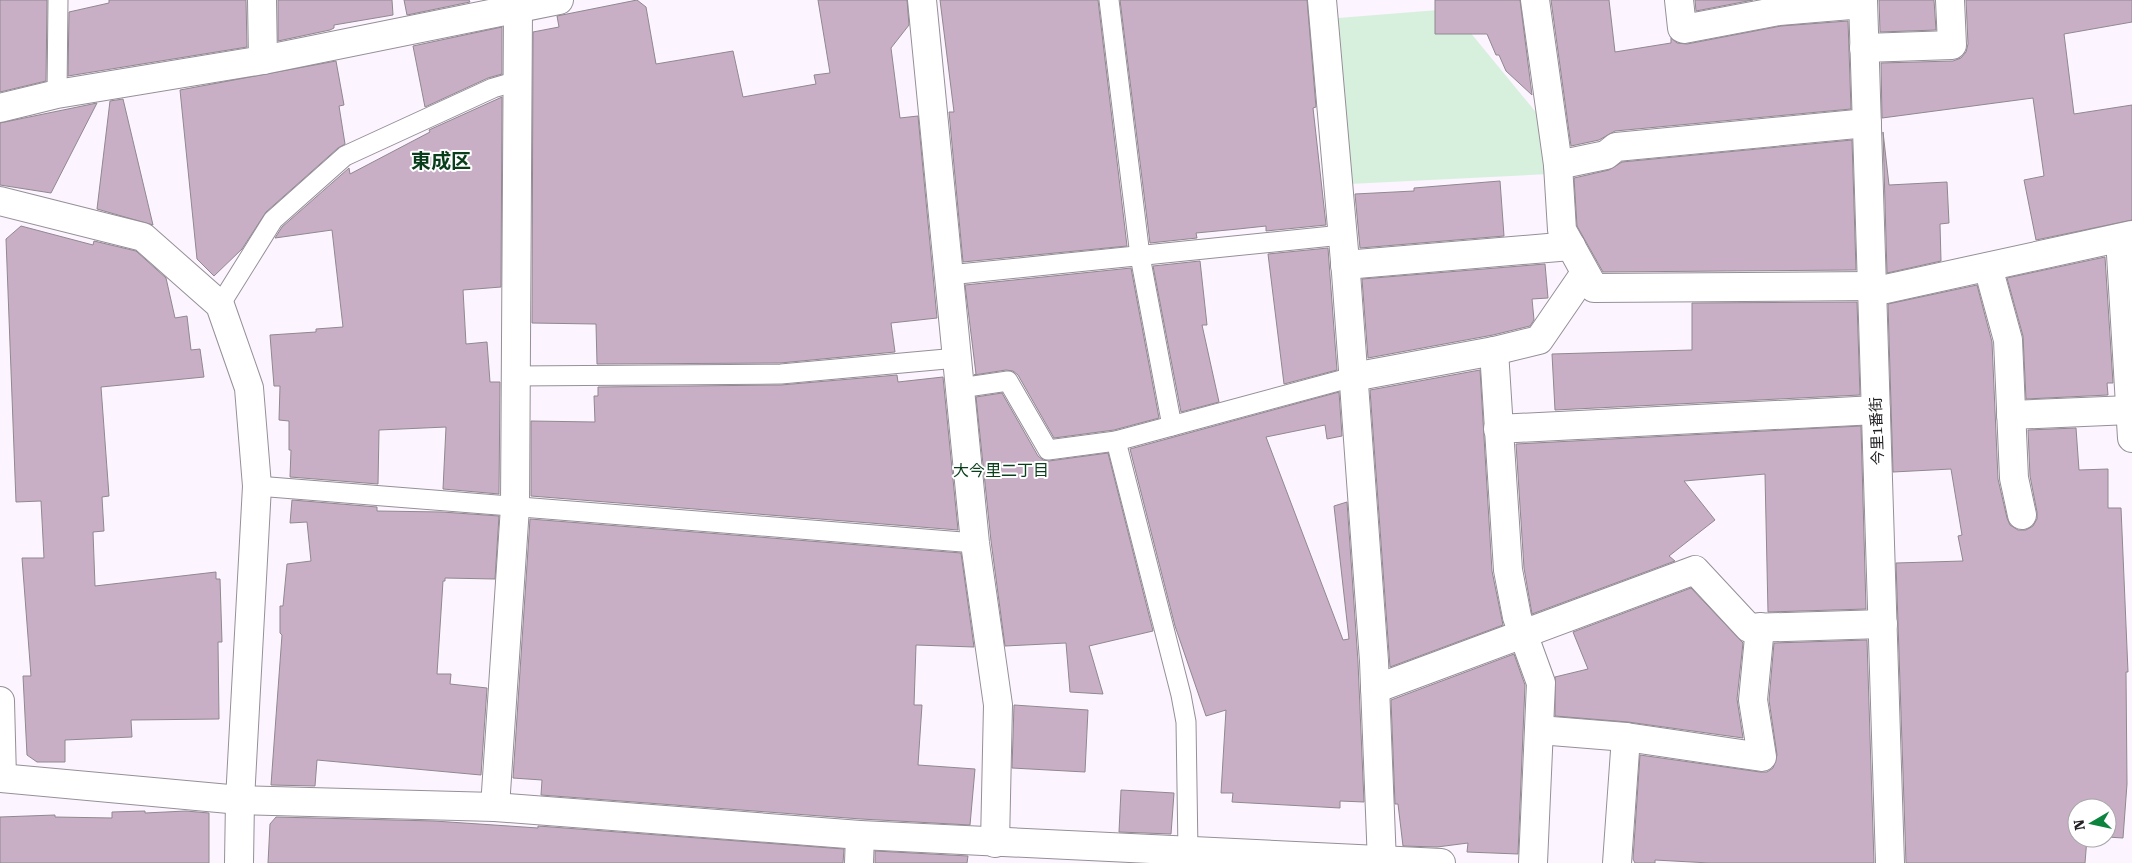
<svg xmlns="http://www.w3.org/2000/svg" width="2132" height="863" viewBox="0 0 2132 863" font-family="'Roboto Serif','Noto Sans JP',serif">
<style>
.green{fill:#d7f0dd}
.building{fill:#c9afc6;stroke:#90888f}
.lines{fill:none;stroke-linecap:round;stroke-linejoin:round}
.service-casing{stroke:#958f97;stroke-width:21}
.pedestrian-casing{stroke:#958f97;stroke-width:30}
.minor-casing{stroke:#958f97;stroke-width:30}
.tertiary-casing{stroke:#958f97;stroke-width:30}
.service{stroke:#fff;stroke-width:19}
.pedestrian{stroke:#fff;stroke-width:28}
.minor{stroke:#fff;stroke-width:28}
.tertiary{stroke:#fff;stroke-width:28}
.labels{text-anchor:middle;stroke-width:4;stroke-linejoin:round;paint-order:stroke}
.street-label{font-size:15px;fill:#242125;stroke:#fff}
.neighbourhood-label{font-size:16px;fill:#093e1b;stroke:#fff}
.district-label{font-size:20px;font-weight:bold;fill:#093e1b;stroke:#fff}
</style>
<rect width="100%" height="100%" fill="#fcf4fe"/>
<polygon class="green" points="1451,9 1544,122 1549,174 1349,184 1338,18"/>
<g class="building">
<polygon points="0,0 47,0 46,81 0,92"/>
<polygon points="109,0 246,0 247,47 68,76 69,12 109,3"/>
<polygon points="278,0 392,0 393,15 334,25 334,28 330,30 278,41"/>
<polygon points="404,0 469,0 470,2 407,15"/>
<polygon points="637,0 646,7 656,64 733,51 743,97 816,84 814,75 830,73 818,0 907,0 909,25 891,48 900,118 918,116 937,318 891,323 895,352 780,363 597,364 596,324 532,323 533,32 559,27 557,16"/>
<polygon points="940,0 1098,0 1127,246 963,262 949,112 954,112"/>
<polygon points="1120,0 1307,0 1316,107 1313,108 1326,225 1266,231 1266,226 1238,229 1196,233 1197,238 1150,243"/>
<polygon points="1435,0 1520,0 1532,95 1506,71 1499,55 1496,55 1487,34 1435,34"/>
<polygon points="1551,0 1609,0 1615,52 1671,43 1671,38 1677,43 1687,44 1781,26 1848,21 1851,109 1615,131 1599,140 1571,146"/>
<polygon points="1695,0 1753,0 1696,11"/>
<polygon points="1879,0 1934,0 1936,30 1880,32"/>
<polygon points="1966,0 2132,0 2132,22 2064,34 2074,114 2132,105 2132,220 2036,240 2024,180 2044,176 2033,98 1882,118 1881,63 1953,61 1961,58 1966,52 1968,44"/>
<polygon points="502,27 502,74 488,78 425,107 413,46"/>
<polygon points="336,61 344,105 339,106 345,144 338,148 266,212 242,249 214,276 197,259 180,90"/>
<polygon points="502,97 501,287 463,290 466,344 487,342 490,382 500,382 499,494 443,489 446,427 379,430 378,484 290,477 291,450 289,450 289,421 279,420 280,386 274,386 270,335 316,332 316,329 343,327 332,230 275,238 282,227 349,168 350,174 430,132 429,130"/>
<polygon points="123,99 153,225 97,209 110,101"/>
<polygon points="97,103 51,193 0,185 0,123"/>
<polygon points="1883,132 1889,185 1947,182 1949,223 1940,224 1941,261 1887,273"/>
<polygon points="1852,140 1856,270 1603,272 1577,226 1574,178 1609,170 1622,162"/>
<polygon points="1500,181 1504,236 1360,248 1355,194 1414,191 1414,188"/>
<polygon points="21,226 93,245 94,241 136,251 166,278 175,318 187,316 191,350 200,349 204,377 101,387 109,496 102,497 104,531 93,532 95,586 216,572 216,579 220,579 222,642 218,642 219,719 131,720 132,737 65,740 65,762 37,762 27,755 23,676 31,676 22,558 44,558 41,501 16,502 6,239"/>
<polygon points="1328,248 1337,370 1284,384 1268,254"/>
<polygon points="2105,257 2113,383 2107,383 2108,395 2026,399 2023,336 2007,278"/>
<polygon points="1200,261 1207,325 1202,325 1219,402 1181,412 1153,266"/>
<polygon points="1545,264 1548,298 1532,299 1534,320 1530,326 1493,335 1368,358 1362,279"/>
<polygon points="1131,268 1159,418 1114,430 1054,438 1018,375 1013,371 1006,370 974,375 976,374 965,285"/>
<polygon points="1977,285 1992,342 1998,479 2007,518 2010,525 2018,530 2026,530 2033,526 2037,519 2037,512 2030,476 2028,430 2076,428 2079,470 2108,469 2108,508 2121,508 2128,672 2126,672 2127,784 2123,838 2107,837 2107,808 2077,808 2077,838 2087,838 2085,863 1906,863 1896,563 1963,561 1958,536 1962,535 1951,469 1893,472 1888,304"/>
<polygon points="1857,302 1860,395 1555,410 1552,354 1692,350 1692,303"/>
<polygon points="1480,370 1492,571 1503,625 1390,667 1370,390"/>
<polygon points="897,375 898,382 943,377 958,530 531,496 531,421 595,422 594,396 598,396 598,387 781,385"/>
<polygon points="1339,392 1342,436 1327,439 1325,425 1266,437 1343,640 1349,639 1334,506 1347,502 1358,662 1364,802 1340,801 1340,808 1232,802 1233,793 1221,793 1226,710 1206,716 1175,626 1130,449"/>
<polygon points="1002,393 1038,456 1043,460 1049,461 1108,453 1153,631 1089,646 1103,694 1070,692 1066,643 1005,646 991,541 976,397"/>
<polygon points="1861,426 1866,609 1768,612 1765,474 1684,481 1715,520 1669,556 1675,561 1532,614 1524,568 1516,444"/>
<polygon points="292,500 377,507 377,511 442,512 499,516 495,579 445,578 445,581 443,581 437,674 451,674 450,684 487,688 481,775 317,760 315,786 271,785 282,635 280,633 280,606 283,606 287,564 311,561 307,522 290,523"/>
<polygon points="530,519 961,553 974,647 916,645 914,705 922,705 918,765 975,769 970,825 861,819 541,795 542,780 513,778"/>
<polygon points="1691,588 1743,643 1737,699 1743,738 1628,722 1555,716 1555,677 1588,669 1573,632"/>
<polygon points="1867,640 1874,863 1710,863 1655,860 1655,863 1635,863 1633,859 1640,755 1760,772 1767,772 1773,768 1777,755 1769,700 1774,643"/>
<polygon points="1514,654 1525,685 1518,854 1467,852 1468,843 1437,847 1403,846 1398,804 1395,804 1391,700"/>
<polygon points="1014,705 1088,710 1085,772 1012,768"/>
<polygon points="1121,790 1174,793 1171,834 1119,832"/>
<polygon points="145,811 145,813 186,811 209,813 209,863 0,863 0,817 55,815 55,817 112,818 112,812"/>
<polygon points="276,817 434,821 538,828 538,826 844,849 843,863 268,863 270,824"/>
<polygon points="875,851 968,856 967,863 875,863"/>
</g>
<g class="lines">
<defs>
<g id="service">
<polyline points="1109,0 1140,256 1172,426"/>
<polyline points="57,94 58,0"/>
<polyline points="949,275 1342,235"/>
<polyline points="220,305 273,220 345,156 493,88 517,81"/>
<polyline points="515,376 781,374 957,358"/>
<polyline points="960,388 1008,381 1048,450 1116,441 1353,377"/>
<polyline points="1116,441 1181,695 1186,722 1188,851"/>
<polyline points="257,486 975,543"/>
</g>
<polyline id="pedestrian" points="1863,0 1890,863"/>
<g id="minor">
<polyline points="922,0 975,543 998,705 995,843"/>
<polyline points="1322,0 1346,273 1374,661 1382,863"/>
<polyline points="1535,0 1558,165 1562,230 1594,288 1871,286"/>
<polyline points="1679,0 1682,28 1684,29 1779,11 1863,4"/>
<polyline points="1864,48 1952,45 1950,0"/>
<polyline points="0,108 57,94 263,60 559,0"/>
<polyline points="1558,165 1606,155 1616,147 1867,123"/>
<polyline points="2120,238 2132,438"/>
<polyline points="1345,265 1571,246"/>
<polyline points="1988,267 2008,340 2014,478 2022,515"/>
<polyline points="1872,292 2132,235"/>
<polyline points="1494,351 1508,570 1517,617 1541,683 1533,863"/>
<polyline points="1353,377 1494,351 1539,340 1585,273"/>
<polyline points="2011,415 2130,410"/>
<polyline points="1498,429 1876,410"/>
<polyline points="1375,689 1695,570 1749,628 1883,624"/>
<polyline points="0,701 2,778"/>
<polyline points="1539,730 1626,737 1762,757 1753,700 1760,627"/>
<polyline points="0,778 240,800 495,807 860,835 1441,863"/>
<polyline points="495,807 515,507 518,9"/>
<polyline points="859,863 860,835"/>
<polyline points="1617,863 1626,737"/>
</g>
<g id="tertiary">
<polyline points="262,0 263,60"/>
<polyline points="0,201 143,237 220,305 249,388 257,486 240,800 239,863"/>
</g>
</defs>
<use href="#service" class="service-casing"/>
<use href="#pedestrian" class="pedestrian-casing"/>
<use href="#minor" class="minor-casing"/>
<use href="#tertiary" class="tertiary-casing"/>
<use href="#service" class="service"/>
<use href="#pedestrian" class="pedestrian"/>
<use href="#minor" class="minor"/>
<use href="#tertiary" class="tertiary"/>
</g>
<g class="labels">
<g class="street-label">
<text transform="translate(1877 431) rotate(-92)" y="5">今里1番街</text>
</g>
<g class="neighbourhood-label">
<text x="1001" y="476">大今里二丁目</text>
</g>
<g class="district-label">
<text x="441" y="168">東成区</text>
</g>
</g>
<g transform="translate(2092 823) rotate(261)"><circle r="24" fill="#ffffff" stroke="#a7a6a8"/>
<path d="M0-4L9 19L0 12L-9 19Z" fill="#0c843d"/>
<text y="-8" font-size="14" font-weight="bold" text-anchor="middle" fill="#242125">N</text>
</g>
</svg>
